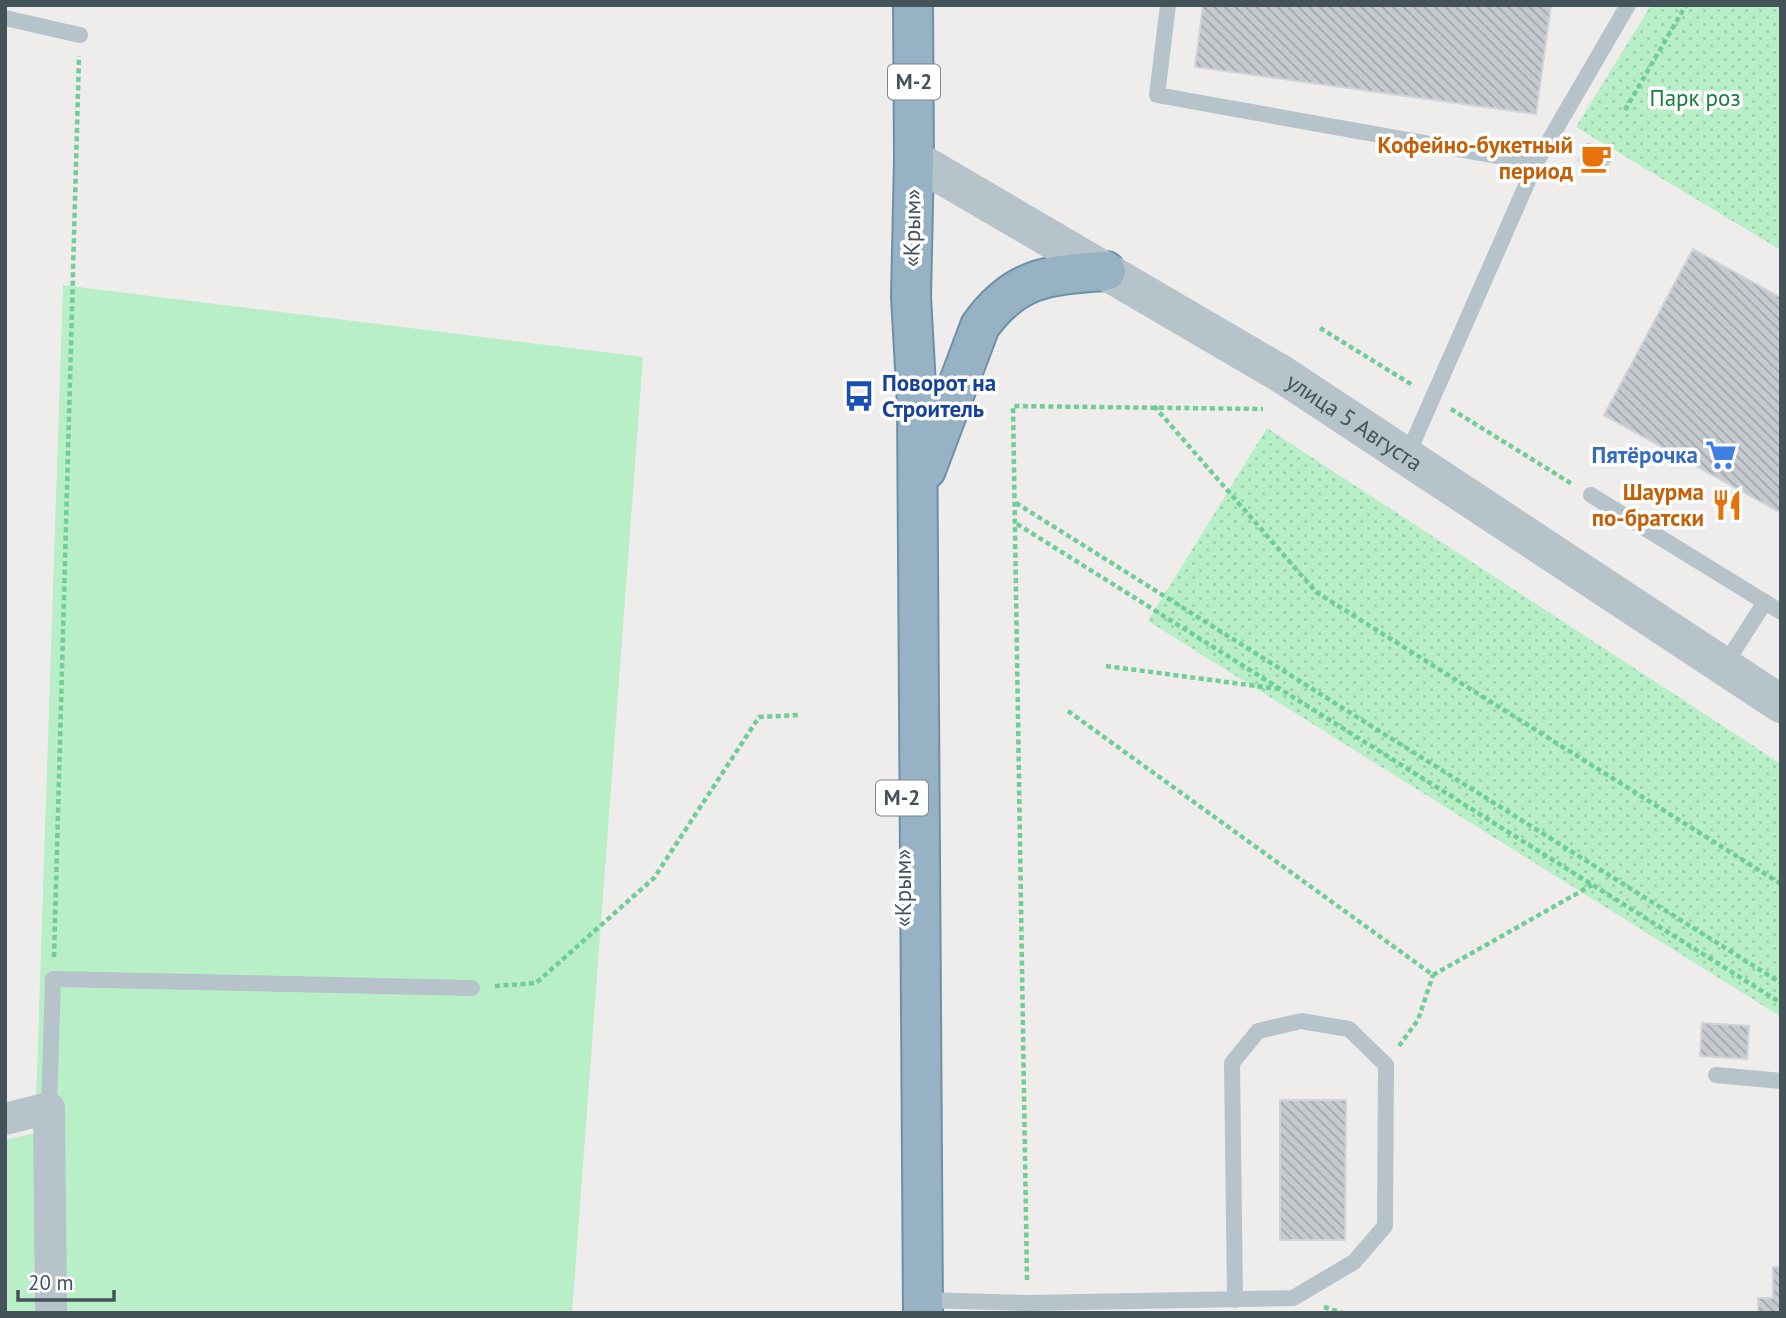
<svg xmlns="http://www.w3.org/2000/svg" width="1786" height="1318" viewBox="0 0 1786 1318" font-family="'PT Sans',sans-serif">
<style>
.grass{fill:#b8efc7}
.park{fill:url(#park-dots)}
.building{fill:url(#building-back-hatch);stroke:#d0d3d8;stroke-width:2}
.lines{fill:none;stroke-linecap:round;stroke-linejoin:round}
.trunk-casing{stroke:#6d90a9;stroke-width:42}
.path{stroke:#6fcd95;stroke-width:4.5;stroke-dasharray:5 3.5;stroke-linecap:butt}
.service{stroke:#b7c3ca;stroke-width:16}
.minor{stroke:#b7c3ca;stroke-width:32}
.tertiary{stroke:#b7c3ca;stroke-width:38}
.trunk{stroke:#96b2c4;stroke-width:38}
.labels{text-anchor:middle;stroke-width:7;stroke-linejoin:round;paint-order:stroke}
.shield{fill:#fff;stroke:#7c868c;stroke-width:2}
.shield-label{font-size:21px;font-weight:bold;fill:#44525a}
.park-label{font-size:23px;fill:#147c3d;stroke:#fff}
.food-label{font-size:23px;font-weight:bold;fill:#c56008;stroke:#fff;text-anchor:end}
.street-label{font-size:23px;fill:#44525a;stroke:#fff}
.transit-label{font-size:23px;font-weight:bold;fill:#164399;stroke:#fff;text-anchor:start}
.shop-label{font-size:23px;font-weight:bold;fill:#366cbe;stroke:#fff;text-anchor:end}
</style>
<defs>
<pattern id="park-dots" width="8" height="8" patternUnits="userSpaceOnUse" patternTransform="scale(1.75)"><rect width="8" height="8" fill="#b8efc7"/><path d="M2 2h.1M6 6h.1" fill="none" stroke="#9fcfad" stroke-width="1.8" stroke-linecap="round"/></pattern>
<pattern id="building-back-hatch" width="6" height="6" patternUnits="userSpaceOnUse" patternTransform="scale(1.75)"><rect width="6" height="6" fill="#c6cacf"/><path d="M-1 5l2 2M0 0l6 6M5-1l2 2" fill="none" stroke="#a2a7ab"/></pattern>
</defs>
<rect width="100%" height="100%" fill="#efecec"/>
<polygon class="grass" points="63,285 643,357 572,1313 5,1313 5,1140 35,1133"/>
<g class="park">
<polygon points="1651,5 1781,5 1781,250 1576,127"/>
<polygon points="1267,428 1781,764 1781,1017 1148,621"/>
</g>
<g class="building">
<polygon points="1203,5 1551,5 1536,114 1195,67"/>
<polygon points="1588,143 1613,157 1603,174 1578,160"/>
<polygon points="1693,249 1781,298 1781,513 1604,415"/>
<polygon points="1702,1023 1749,1026 1747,1059 1700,1056"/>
<polygon points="1280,1100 1346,1100 1345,1240 1280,1240"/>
<polygon points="1773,1267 1781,1267 1781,1313 1758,1313 1758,1298 1773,1298"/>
</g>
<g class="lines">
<defs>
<g id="trunk">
<polyline points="913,5 914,159 911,297 917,404 923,1313"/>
<path d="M926 470 980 326C1016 276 1049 275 1106 271"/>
</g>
</defs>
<use href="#trunk" class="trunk-casing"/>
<g class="path">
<polyline points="1625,110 1686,5"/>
<polyline points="1320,328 1414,386"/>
<polyline points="1154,406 1316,592 1781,884"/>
<polyline points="1451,409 1572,484"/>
<polyline points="1016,503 1781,983"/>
<polyline points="1017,524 1781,1003"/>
<polyline points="1106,666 1279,689"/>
<polyline points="1068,711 1433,975 1592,885"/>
<polyline points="54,957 79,56"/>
<polyline points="495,986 536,983 654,878 759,717 800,715"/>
<polyline points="1399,1046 1418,1020 1433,975"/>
<polyline points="1027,1280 1013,406 1263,409"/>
<polyline points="1324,1307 1343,1313"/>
</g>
<g class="service">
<polyline points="1168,5 1157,95 1536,163"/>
<polyline points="5,18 80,35"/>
<polyline points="1407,456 1536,163 1628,5"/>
<polyline points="1591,495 1781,612"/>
<polyline points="1724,666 1765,602"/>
<polyline points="1716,1075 1781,1081"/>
<polyline points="49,1108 53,979 472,988"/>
<polyline points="923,1300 1027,1303 1293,1298 1354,1262 1385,1226 1386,1065 1349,1029 1301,1021 1258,1031 1232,1063 1235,1300"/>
</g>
<polyline class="minor" points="5,1119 49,1108 51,1313"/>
<path class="tertiary" id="s1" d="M914 159 1283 375 1781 704"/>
<use href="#trunk" class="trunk"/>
</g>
<defs>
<symbol id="cafe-bare" viewBox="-9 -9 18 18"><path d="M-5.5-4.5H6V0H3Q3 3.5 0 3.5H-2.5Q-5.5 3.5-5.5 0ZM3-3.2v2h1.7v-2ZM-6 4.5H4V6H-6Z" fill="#e8710a" stroke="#fff" stroke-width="2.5" paint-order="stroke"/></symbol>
<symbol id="bus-bare" viewBox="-9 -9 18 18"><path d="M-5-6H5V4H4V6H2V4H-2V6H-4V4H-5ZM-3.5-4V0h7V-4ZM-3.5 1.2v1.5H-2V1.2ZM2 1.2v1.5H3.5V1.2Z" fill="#1a4fb4" stroke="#fff" stroke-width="2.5" paint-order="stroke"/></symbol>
<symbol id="supermarket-bare" viewBox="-9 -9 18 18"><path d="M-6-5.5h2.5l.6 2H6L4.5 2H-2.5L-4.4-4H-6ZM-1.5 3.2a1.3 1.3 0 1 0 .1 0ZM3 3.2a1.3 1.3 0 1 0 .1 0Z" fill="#3f7fe0" stroke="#fff" stroke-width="2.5" paint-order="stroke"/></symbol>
<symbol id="restaurant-bare" viewBox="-9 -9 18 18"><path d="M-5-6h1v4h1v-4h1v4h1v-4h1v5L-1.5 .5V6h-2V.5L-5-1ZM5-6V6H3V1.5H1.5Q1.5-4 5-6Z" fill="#e8710a" stroke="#fff" stroke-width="2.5" paint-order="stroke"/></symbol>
</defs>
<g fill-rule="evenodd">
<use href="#cafe-bare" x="1574" y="136" width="44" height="44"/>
<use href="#bus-bare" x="837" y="374" width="44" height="44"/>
<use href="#supermarket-bare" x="1699" y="433" width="44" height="44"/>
<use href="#restaurant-bare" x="1705" y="483" width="44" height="44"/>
</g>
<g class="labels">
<g class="shield">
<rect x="888" y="64.5" width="52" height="35" rx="5"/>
<rect x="876" y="780.5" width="52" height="35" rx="5"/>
</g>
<g class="shield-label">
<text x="914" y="89">М-2</text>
<text x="902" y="805">М-2</text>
</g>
<g class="park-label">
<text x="1695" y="106">Парк роз</text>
</g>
<g class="food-label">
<text x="1573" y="153">Кофейно-букетный<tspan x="1573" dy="26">период</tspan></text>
<text x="1704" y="500">Шаурма<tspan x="1704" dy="26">по-братски</tspan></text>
</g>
<g class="street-label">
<text transform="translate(912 228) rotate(-89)" y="8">«Крым»</text>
<text dy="8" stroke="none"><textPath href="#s1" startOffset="513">улица 5 Августа</textPath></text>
<text transform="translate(903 888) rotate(-90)" y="8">«Крым»</text>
</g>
<g class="transit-label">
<text x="882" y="391">Поворот на<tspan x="882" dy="26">Строитель</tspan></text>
</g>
<g class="shop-label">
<text x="1698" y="463">Пятёрочка</text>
</g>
</g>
<rect width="1786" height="1318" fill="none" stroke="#44525a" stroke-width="14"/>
<path d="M18 1290v10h96v-10" fill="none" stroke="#44525a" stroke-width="3.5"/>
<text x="28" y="1290" font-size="21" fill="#44525a" stroke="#ffffff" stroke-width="5" paint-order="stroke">20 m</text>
</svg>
